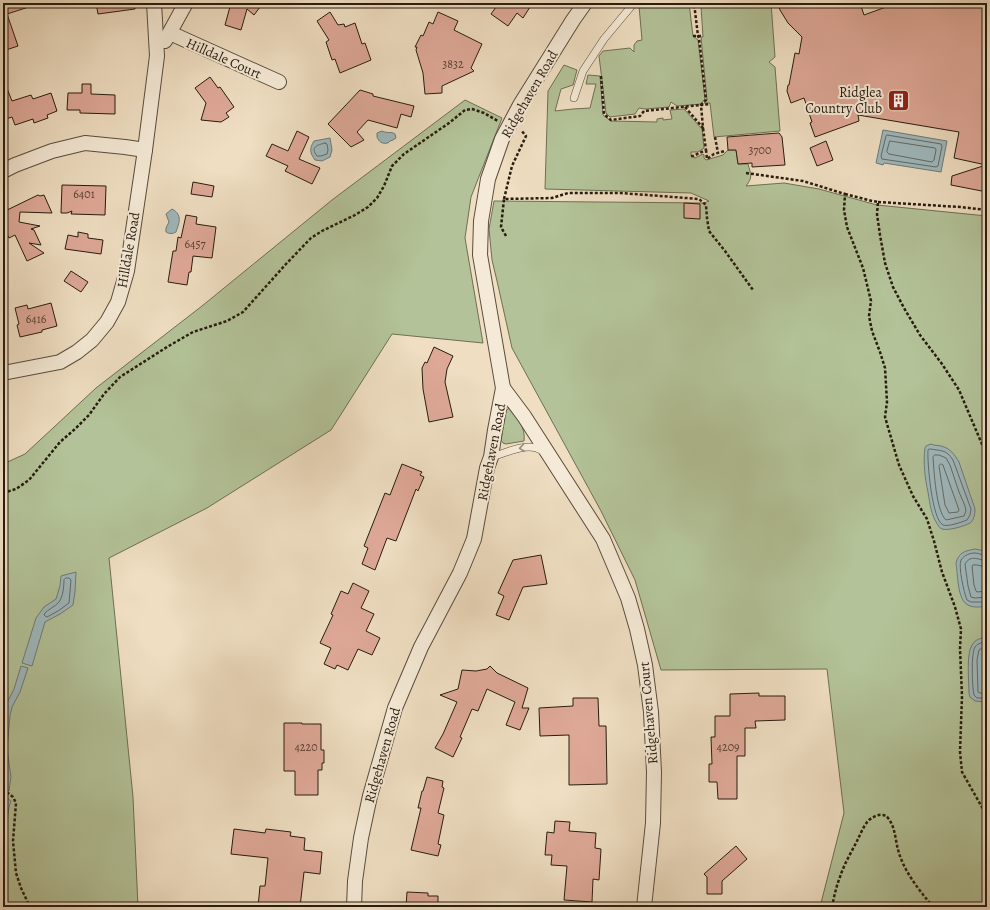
<svg xmlns="http://www.w3.org/2000/svg" width="990" height="910" viewBox="0 0 990 910" font-family="Alegreya,serif">
<style>
.green{fill:#b3c298;stroke:#6e6f54}
.water{fill:#9fb9be;stroke:#6f7a78}
.lines{fill:none;stroke-linecap:round;stroke-linejoin:round}
.shore{stroke:#646a66;stroke-width:1}
.building{fill:#dea897;stroke:#281c0f}
.service-casing{stroke:#5a4c3c;stroke-width:8}
.minor-casing{stroke:#5a4c3c;stroke-width:16}
.path{stroke:#281c0f;stroke-width:2.5;stroke-dasharray:3 2;stroke-linecap:butt}
.service{stroke:#f5ead7;stroke-width:7}
.minor{stroke:#f5ead7;stroke-width:14}
.oneway{stroke:#998d7d}
.labels{text-anchor:middle;stroke-width:4;stroke-linejoin:round;paint-order:stroke}
.number-label{font-size:12px;fill:#563f31}
.street-label{font-size:14px;fill:#281c0f;stroke:#f5ead7}
.poi-label{font-size:14px;fill:#281c0f;stroke:#f5ead7;text-anchor:end}
</style>
<rect width="100%" height="100%" fill="#efdec2"/>
<filter id="stains"><feTurbulence type="fractalNoise" baseFrequency=".005" numOctaves="4"/><feColorMatrix values="0 0 0 0 .2 0 0 0 0 .09 0 0 0 0 .02 0 0 0 .5 -.17"/></filter>
<radialGradient id="worn" r=".72"><stop offset=".6" stop-color="#630" stop-opacity="0"/><stop offset="1" stop-color="#630" stop-opacity=".3"/></radialGradient>
<g class="green">
<polygon points="678,3 689,3 693,36 698,40 705,99 701,104 677,106 671,102 669,107 645,109 639,108 635,114 610,117 606,113 599,56 603,51 630,48 634,52 634,45 637,41 642,40 639,6"/>
<polygon points="703,3 771,3 775,57 769,62 775,67 780,131 714,137 710,103 704,103 707,100 701,37 703,37 701,6"/>
<path d="M564 65 577 70 573 85 561 89 555 111 573 109 590 108 596 84H586L588 75 600 76 603 115 611 121 657 122V119L663 118V120L672 119 670 110 684 109 702 129 704 148 698 152H691V156L695 158 703 154 704 155V158L706 160 723 155 728 150H736L738 164H748C751 175 753 177 746 186L784 183 819 189 877 205 987 216V907H820L844 813 827 669 661 670 635 580 601 511 512 348 497 281 492 260 489 229 494 201 704 203 709 201 691 193 545 189 548 91Z"/>
<polygon points="465,100 502,118 471,197 465,238 483,343 392,334 331,430 207,508 109,558 133,797 138,907 3,907 3,464 25,454 96,388 202,306 332,200"/>
<path d="M509 408C517 417 526 428 524 441L506 444 503 443 501 440 506 411Z"/>
</g>
<g class="water">
<polygon points="883,130 947,141 941,172 884,163 883,165 876,163"/>
<path d="M382 131C388 134 391 131 395 134L396 138 393 140 390 141 388 143C382 144 379 142 377 137V133Z"/>
<path d="M330 138 332 150 330 157 322 161 315 160C310 153 309 149 314 141Z"/>
<path d="M172 209C183 215 179 223 176 232 172 234 170 234 166 232V228L169 222 166 214Z"/>
<path d="M931 444C935 446 937 445 941 446 950 448 955 455 959 462L975 509C975 514 974 520 970 523 965 526 948 531 942 529 940 528 939 527 938 525 931 515 930 504 928 492 925 478 923 463 925 448L926 446Z"/>
<path d="M975 549 985 551 987 554V606C981 607 973 608 968 605 957 600 958 574 956 563 959 552 965 551 975 549Z"/>
<polygon points="76,572 75,591 73,605 60,614 45,622 32,666 22,663 36,618 44,607 56,599 60,586 61,576"/>
<path d="M982 638H987V702L975 701 970 697 969 693C969 682 966 654 972 645 974 641 978 639 982 638Z"/>
<polygon points="21,666 28,668 20,692 12,707 10,716 7,749 11,777 9,791 5,787 6,779 3,765 3,723 7,703 14,689"/>
<polygon points="3,795 11,801 9,807 5,834 3,838"/>
</g>
<g class="lines">
<g class="shore">
<polygon points="887,135 941,144 942,146 938,166 936,167 882,159 881,156 886,136"/>
<polygon points="890,141 935,148 936,150 934,160 932,162 889,154 887,152"/>
<path d="M325 143 327 144 328 150 327 154 321 156H317C310 147 317 145 325 143Z"/>
<path d="M930 449C941 451 946 449 953 460L971 509 970 515 967 520C962 522 948 527 943 525 932 520 927 462 928 450Z"/>
<path d="M935 455H939L946 458 950 465 959 492 965 506 966 511 964 516 946 520C936 511 934 471 933 457Z"/>
<polygon points="941,464 943,465 944,468 959,510 958,512 949,513 945,505 939,466"/>
<path d="M987 556C983 556 980 553 975 553 970 553 964 555 961 560 958 566 964 593 967 600L971 602H987"/>
<path d="M987 561C979 560 971 554 965 564L968 586 971 597 975 598 987 597"/>
<path d="M987 567C982 567 978 564 973 565L972 566 974 585 976 591 977 592 987 591"/>
<path d="M66 578H69L71 580 69 603 58 611 47 617 45 616 44 614C48 609 55 607 59 602 63 597 64 586 64 580Z"/>
<path d="M987 642C983 642 978 643 975 647 971 653 972 686 974 695L977 698H987"/>
<polyline points="987,647 982,648 979,650 977,660 978,692 980,693 987,693"/>
<polyline points="3,716 5,717 6,718 3,749 5,767 3,769"/>
</g>
</g>
<g class="building">
<polygon points="3,3 34,3 35,5 7,14 18,46 3,51"/>
<polygon points="96,3 135,3 135,9 98,14"/>
<polygon points="231,3 263,3 254,15 247,9 241,30 225,25"/>
<polygon points="499,3 524,3 530,7 523,18 517,13 508,26 491,14"/>
<polygon points="778,3 860,3 864,15 897,3 987,3 987,192 951,185 952,176 986,165 954,158 959,132 858,115 859,121 815,137 810,123 812,122 804,98 791,103 787,91 788,85 789,85 795,53 799,54 802,37 788,23 780,10"/>
<polygon points="330,12 338,25 344,24 345,27 355,23 362,44 365,43 371,60 340,73 335,59 332,60 326,42 329,40 317,21"/>
<polygon points="438,12 458,21 454,30 482,44 471,68 474,71 442,86 442,93 425,94 423,73 416,50 417,47 415,47 421,35 423,36 429,22 433,24"/>
<polygon points="210,77 218,88 220,87 234,107 226,113 229,117 221,122 201,120 206,103 195,88"/>
<polygon points="3,81 4,81 12,101 31,95 33,99 51,93 57,111 47,115 48,118 34,123 33,119 15,125 12,117 3,120"/>
<polygon points="82,84 91,84 91,94 115,95 115,114 80,113 80,110 67,110 68,93 82,93"/>
<polygon points="360,90 373,94 373,96 414,106 411,117 401,114 397,128 368,120 357,132 364,140 351,147 328,124"/>
<polygon points="297,131 309,137 299,159 320,168 312,184 285,171 288,166 266,156 272,144 288,151"/>
<polygon points="779,133 782,137 785,165 752,167 752,163 738,164 736,150 728,150 727,137"/>
<polygon points="826,141 833,160 817,166 810,148"/>
<polygon points="193,182 214,186 212,197 191,194"/>
<polygon points="62,185 106,186 105,215 71,214 72,211 67,213 61,213"/>
<polygon points="38,195 40,196 44,195 52,213 20,212 19,222 40,226 31,229 34,230 41,245 29,243 44,253 27,261 15,235 9,238 3,226 3,214 7,212 3,212"/>
<polygon points="684,203 700,204 700,219 684,218"/>
<polygon points="186,215 197,217 196,224 216,227 212,258 193,256 191,272 189,272 187,285 168,282 173,251 176,251 178,237 181,238"/>
<polygon points="78,232 88,234 88,238 103,240 101,254 65,249 68,235 78,237"/>
<polygon points="71,271 88,282 81,292 64,281"/>
<polygon points="51,303 57,326 42,330 42,332 20,337 17,325 19,324 15,308 27,305 28,309"/>
<polygon points="434,347 453,356 447,369 445,382 453,417 429,422 423,389 422,368 425,362 427,363"/>
<polygon points="402,464 422,472 420,475 424,477 418,491 416,489 396,541 387,538 375,570 362,564 368,548 364,546 385,493 390,495"/>
<polygon points="541,555 547,584 523,587 509,620 496,615 504,596 498,593 513,560"/>
<polygon points="353,583 369,591 361,608 374,614 366,631 380,638 372,655 358,649 348,670 337,665 335,669 324,664 331,648 320,643 333,615 331,614 341,591 348,594"/>
<polygon points="490,666 497,673 528,688 522,708 529,708 520,730 506,725 515,702 487,689 478,711 472,709 460,737 462,738 453,757 435,748 443,734 457,702 440,695 458,689 462,670 476,671 487,669"/>
<polygon points="759,693 759,696 785,696 785,720 755,721 756,728 745,728 745,756 737,756 737,799 718,799 717,782 709,782 709,764 712,764 711,737 715,737 715,716 730,716 730,694"/>
<polygon points="573,698 598,698 599,726 606,726 607,784 569,785 569,735 540,736 539,708 573,706"/>
<polygon points="284,723 302,723 302,724 321,724 321,750 324,750 324,763 322,763 322,770 318,770 318,795 295,795 295,771 284,771"/>
<polygon points="427,777 443,781 442,787 444,788 438,813 444,815 438,844 441,845 438,856 411,850 421,808 418,808 422,791 423,791"/>
<polygon points="555,821 570,822 569,831 596,833 595,848 601,849 599,880 593,879 592,902 564,900 567,866 551,865 552,855 545,855 547,832 554,833"/>
<polygon points="234,829 265,833 266,829 291,832 290,836 305,838 304,850 322,852 320,874 304,872 300,907 258,907 260,886 265,886 268,858 231,854"/>
<polygon points="736,846 747,859 722,881 722,894 707,894 707,877 704,874"/>
<polygon points="407,892 428,893 428,896 438,896 438,907 406,907"/>
</g>
<g class="lines">
<defs>
<g id="service">
<polyline points="574,98 583,71 604,39 634,3"/>
<path d="M491 457C508 453 528 440 544 452"/>
</g>
<g id="minor">
<polyline points="170,33 279,82"/>
<polyline points="165,41 182,10 186,3"/>
<polyline points="3,171 15,165 52,151 85,143 125,147 145,150"/>
<polyline points="3,373 60,362 77,352 92,340 107,322 118,302 127,271 145,150 157,56 154,3"/>
<polyline points="503,388 524,416 603,539 628,598 637,629 645,665 651,712 654,772 653,823 644,907"/>
<polyline points="354,907 355,881 361,838 370,796 395,708 421,647 460,573 474,539 487,468 491,457 495,430 503,388 480,255 481,221 488,179 502,139 520,105 573,20 585,3"/>
</g>
</defs>
<use href="#service" class="service-casing"/>
<use href="#minor" class="minor-casing"/>
<g class="path">
<polyline points="693,36 703,36"/>
<polyline points="601,76 604,114 611,120 640,116 644,111 701,105 706,100 699,38 698,36 694,3"/>
<polyline points="685,107 703,128 701,105 710,104"/>
<polyline points="715,137 718,153"/>
<polyline points="706,150 707,159 714,154 725,151"/>
<polyline points="691,156 693,156 706,150 703,128"/>
<polyline points="746,173 803,181 845,194 844,210 847,227 863,268 871,301 869,316 872,331 880,352 885,368 887,402 885,417 899,465 913,496 927,519 934,541 942,572 955,607 961,629 960,649 962,696 960,752 962,772 987,816"/>
<polyline points="845,194 872,201 878,202 877,214 880,235 885,263 893,287 904,308 920,335 942,364 959,390 987,456"/>
<polyline points="504,199 512,166 526,136 521,130"/>
<polyline points="878,202 960,207 987,210"/>
<polyline points="506,236 501,227 504,199 552,198 568,193 621,193 699,199 706,205 707,218 709,231 725,251 753,290"/>
<polyline points="3,493 16,489 29,480 60,442 75,429 89,415 104,394 120,377 167,347 193,332 227,321 243,312 286,264 311,238 322,231 355,215 368,207 377,198 384,186 392,166 404,154 449,123 465,110 472,109 484,113 498,121"/>
<polyline points="3,789 13,797 16,803 13,841 16,873 21,888 30,907"/>
<path d="M832 907C834 897 836 887 840 877 844 864 852 851 858 839 861 833 864 825 869 820 873 817 878 814 883 815 886 816 886 815 888 818 896 828 895 841 899 853 905 873 920 891 933 907"/>
</g>
<use href="#service" class="service"/>
<use href="#minor" class="minor"/>
</g>
<defs><path id="oneway-chevron" d="M-2-3.5L2.5 0L-2 3.5" fill="none" stroke-width="1.6" stroke-linecap="round" stroke-linejoin="round"/></defs>
<use class="oneway" href="#oneway-chevron" transform="translate(522 448) rotate(172)"/>
<defs>
<symbol id="building-square" viewBox="-11 -11 22 22"><rect x="-9" y="-9" width="18" height="18" rx="4" fill="#8f2418" stroke="#f5ead7"/><path d="M-4-6H4V6H1V3H-1V6H-4ZM-2.5-4.3h1.7v1.8h-1.7ZM.8-4.3h1.7v1.8H.8ZM-2.5-1h1.7V.8h-1.7ZM.8-1h1.7V.8H.8Z" fill="#fff"/></symbol>
</defs>
<g fill-rule="evenodd">
<use href="#building-square" x="886" y="88" width="25" height="25"/>
</g>
<g class="labels">
<g class="number-label">
<text x="453" y="68">3832</text>
<text x="760" y="154">3700</text>
<text x="84" y="198">6401</text>
<text x="195" y="248">6457</text>
<text x="36" y="323">6416</text>
<text x="306" y="751">4220</text>
<text x="728" y="751">4209</text>
</g>
<g class="street-label">
<text transform="translate(224 58) rotate(24)" y="5">Hilldale Court</text>
<text transform="translate(529 94) rotate(-60)" y="5">Ridgehaven Road</text>
<text transform="translate(128 250) rotate(-80)" y="5">Hilldale Road</text>
<text transform="translate(491 452) rotate(-79)" y="5">Ridgehaven Road</text>
<text transform="translate(648 713) rotate(-95)" y="5">Ridgehaven Court</text>
<text transform="translate(382 755) rotate(-74)" y="5">Ridgehaven Road</text>
</g>
<g class="poi-label">
<text x="882" y="97">Ridglea<tspan x="882" dy="16">Country Club</tspan></text>
</g>
</g>
<rect width="990" height="910" fill="none" stroke="#efdec2" stroke-width="16"/>
<rect x="4" y="4" width="982" height="902" fill="none" stroke="#281c0f" stroke-width="2"/>
<rect x="8" y="8" width="974" height="894" fill="none" stroke="#281c0f"/>
<rect width="100%" height="100%" filter="url(#stains)"/>
<rect width="100%" height="100%" fill="url(#worn)"/>
</svg>
